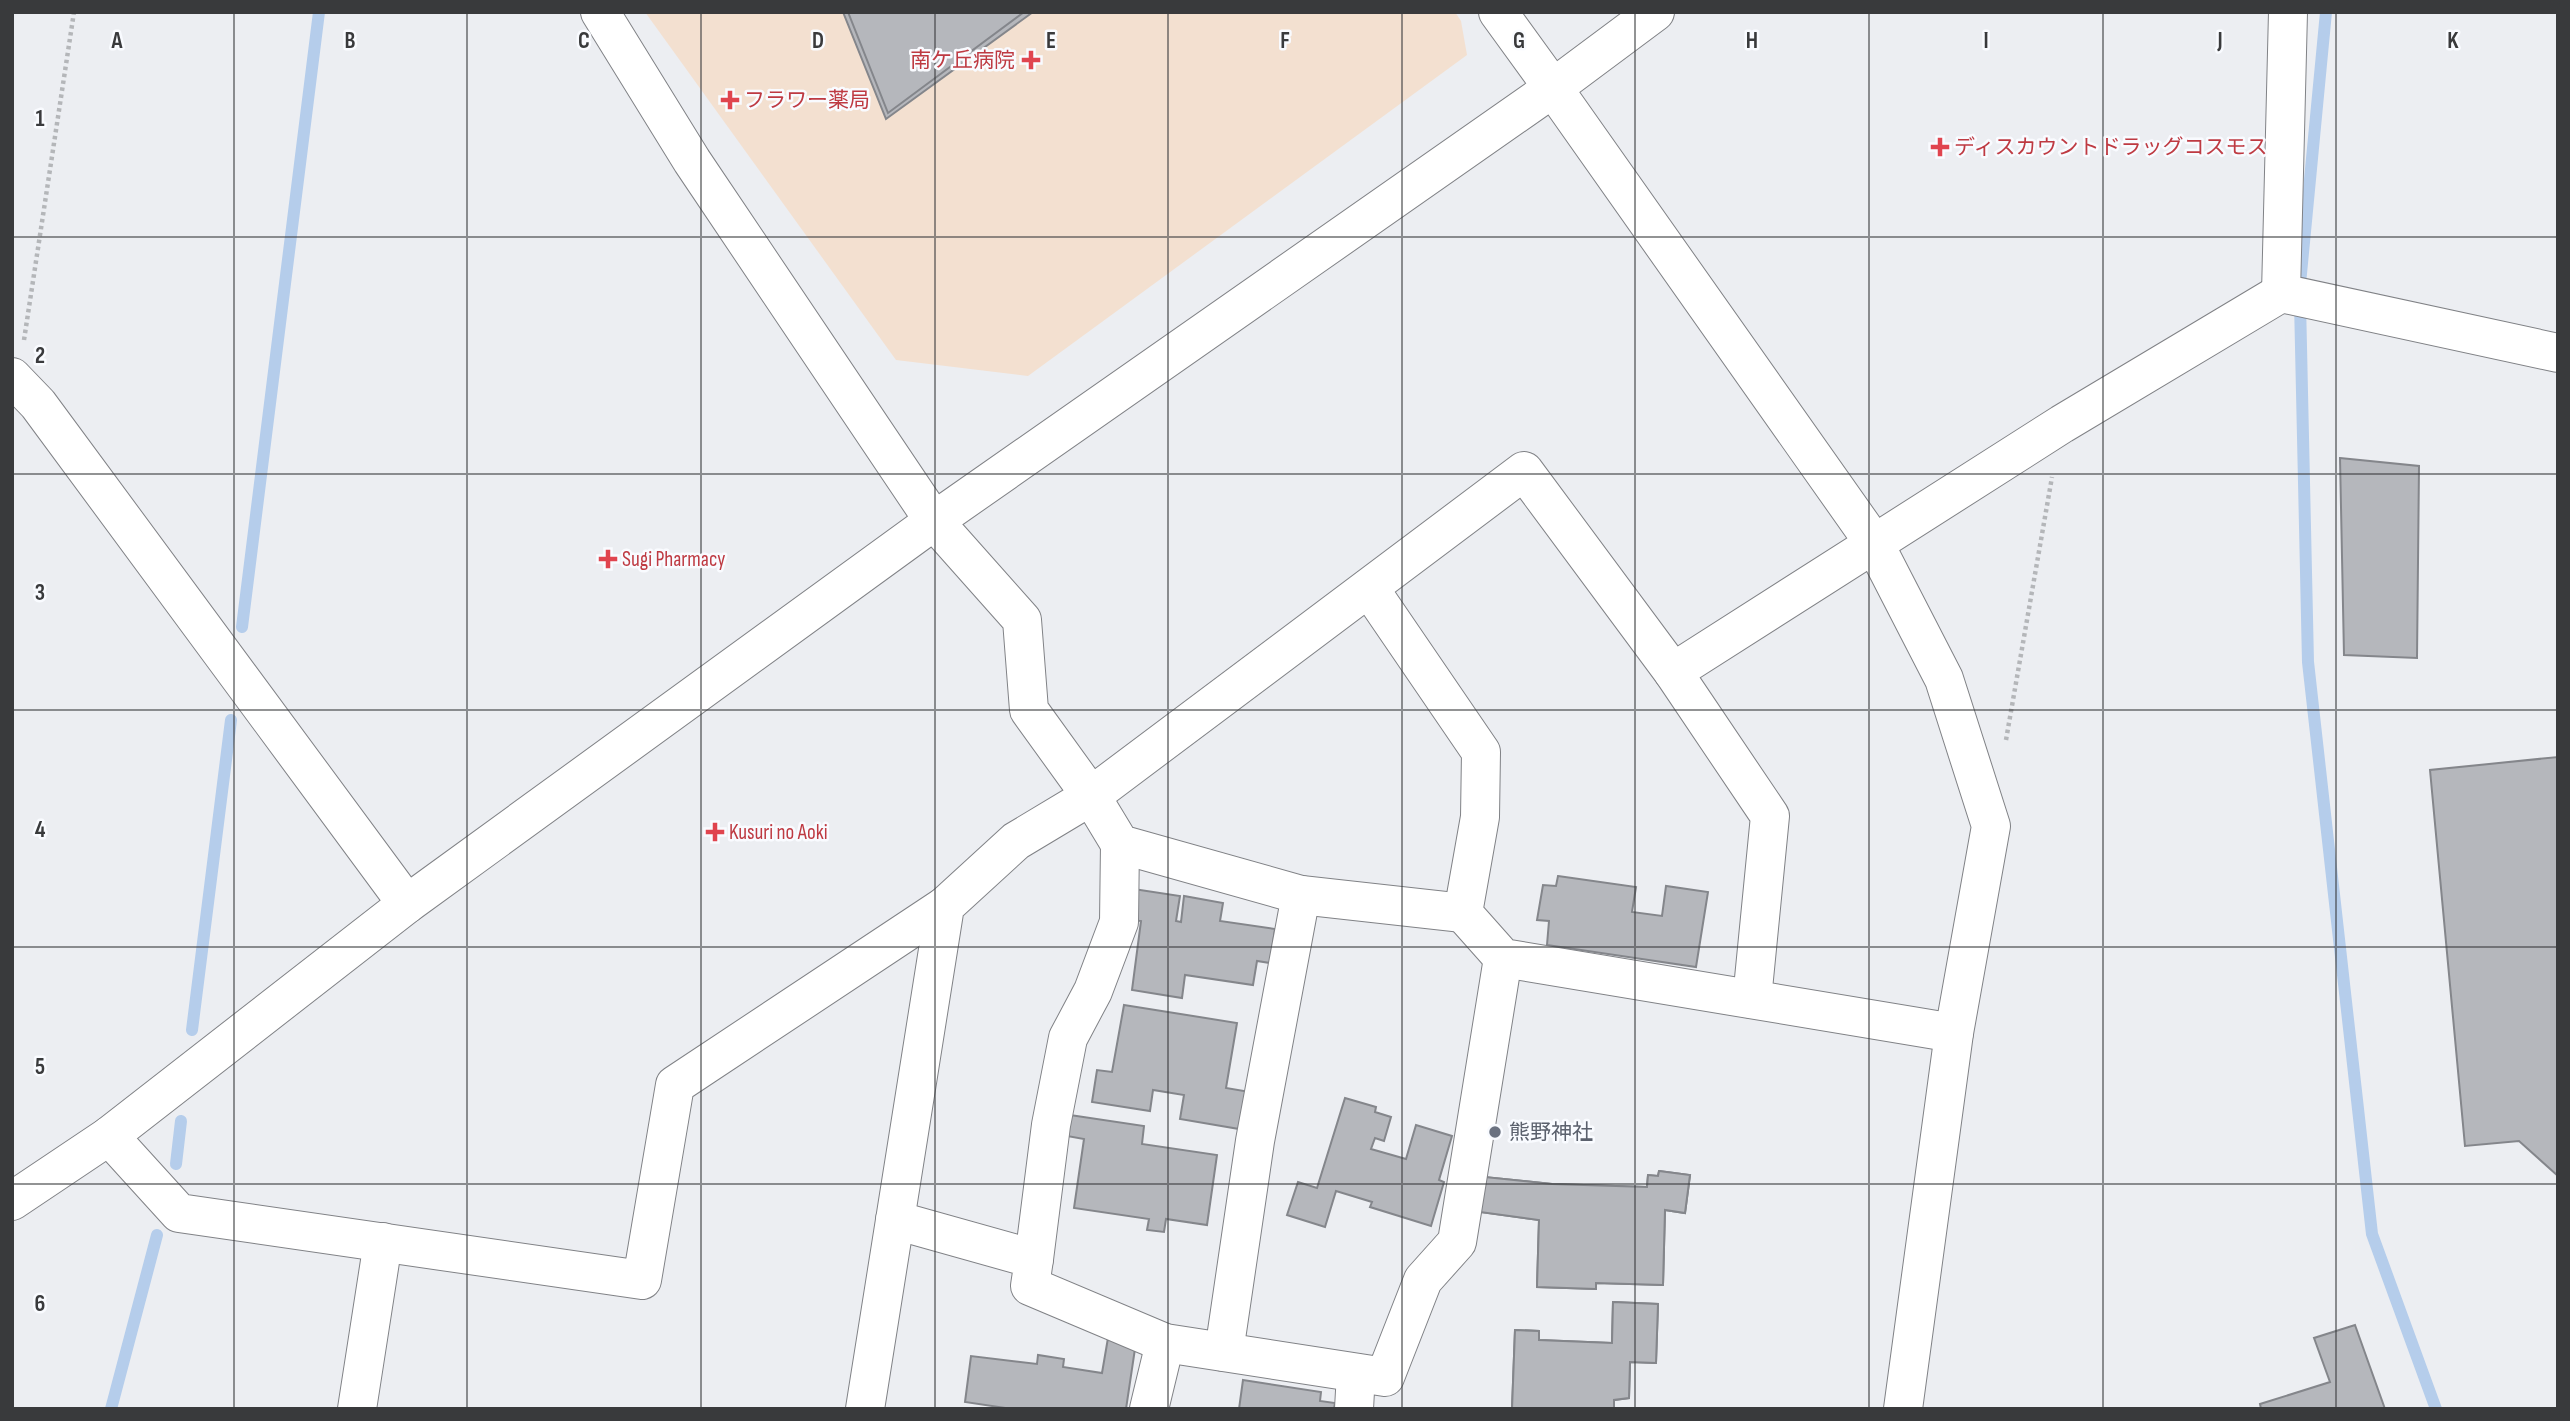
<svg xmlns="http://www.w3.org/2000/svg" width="2570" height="1421" viewBox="0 0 2570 1421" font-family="'Sofia Sans Condensed','Noto Sans JP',sans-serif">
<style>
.medical{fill:#f3e0d0}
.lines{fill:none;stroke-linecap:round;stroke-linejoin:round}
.stream{stroke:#b5cdeb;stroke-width:12}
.building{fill:#b5b7bc;stroke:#84868b;stroke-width:2}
.minor-casing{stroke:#808286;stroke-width:40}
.tertiary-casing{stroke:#808286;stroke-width:40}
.path{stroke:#b4b6b9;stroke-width:4.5;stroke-dasharray:3.5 3.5;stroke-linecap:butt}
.minor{stroke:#fff;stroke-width:38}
.tertiary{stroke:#fff;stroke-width:38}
.grid{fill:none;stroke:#393a3c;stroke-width:2;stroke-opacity:0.55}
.health-dot{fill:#e0444e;stroke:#f9fbff;stroke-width:2.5}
.worship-dot{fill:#6b7280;stroke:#f9fbff;stroke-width:2.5}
.labels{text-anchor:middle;stroke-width:5;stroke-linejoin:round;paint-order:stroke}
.health-label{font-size:21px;fill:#be3a42;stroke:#f9fbff;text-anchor:start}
.worship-label{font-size:21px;fill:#5b616d;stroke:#f9fbff;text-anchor:start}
.grid-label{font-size:23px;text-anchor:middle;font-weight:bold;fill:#393a3c;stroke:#f9fbff;stroke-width:5;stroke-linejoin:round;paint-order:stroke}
</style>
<rect width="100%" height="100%" fill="#eceef2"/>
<polygon class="medical" points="645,12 1455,12 1461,21 1467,55 1028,376 896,360"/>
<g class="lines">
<g class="stream">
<polyline points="2300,284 2326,12"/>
<polyline points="2300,302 2308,662 2372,1234 2436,1409"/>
<polyline points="242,627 319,12"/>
<polyline points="192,1030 231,720"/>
<polyline points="176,1164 181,1121"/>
<polyline points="111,1409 157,1235"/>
</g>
</g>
<g class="building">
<polygon points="843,12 1033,12 886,119"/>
<polygon points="848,12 1024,12 888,113"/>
<polygon points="2340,458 2419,466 2417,658 2344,655"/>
<polygon points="2558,757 2558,1176 2519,1141 2465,1146 2430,770"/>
<polygon points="1558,876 1636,887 1632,912 1662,916 1666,886 1708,892 1696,967 1547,945 1549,921 1537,920 1543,885 1556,886"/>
<polygon points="1127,888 1180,896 1176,921 1181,922 1184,896 1223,903 1220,921 1275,929 1270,963 1257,961 1253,985 1185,975 1182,998 1132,990 1141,921 1124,919"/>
<polygon points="1124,1005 1237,1023 1226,1088 1250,1092 1245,1130 1180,1119 1184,1095 1153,1090 1150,1111 1092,1102 1097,1070 1112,1072"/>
<polygon points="1345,1098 1376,1107 1375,1112 1391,1117 1384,1141 1375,1138 1371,1149 1406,1159 1416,1125 1452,1136 1439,1180 1444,1182 1431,1226 1370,1207 1372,1202 1336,1191 1325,1227 1287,1215 1298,1182 1317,1188"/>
<polygon points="1070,1115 1144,1126 1142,1144 1217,1155 1207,1225 1166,1219 1164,1232 1147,1230 1149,1219 1074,1208 1084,1139 1067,1136"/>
<polygon points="1659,1171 1690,1175 1685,1213 1665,1210 1663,1285 1596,1283 1596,1289 1537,1287 1539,1220 1480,1212 1485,1177 1552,1184 1647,1187 1648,1175 1658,1176"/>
<polygon points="1659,1171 1690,1175 1685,1213 1665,1210 1663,1285 1596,1283 1596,1289 1537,1287 1539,1220 1480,1212 1485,1177 1552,1184 1647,1187 1648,1175 1658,1176"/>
<polygon points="1613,1302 1658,1304 1656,1363 1630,1362 1629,1398 1614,1400 1614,1409 1512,1409 1515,1330 1539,1331 1539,1340 1612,1343"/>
<polygon points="1613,1302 1658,1304 1656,1363 1630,1362 1629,1398 1614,1400 1614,1409 1512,1409 1515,1330 1539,1331 1539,1340 1612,1343"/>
<polygon points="2355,1325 2385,1409 2261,1409 2260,1404 2330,1382 2314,1338"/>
<polygon points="1108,1338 1136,1342 1126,1409 1012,1409 965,1402 971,1356 1037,1364 1038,1355 1064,1359 1063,1367 1102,1373"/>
<polygon points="1243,1380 1321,1392 1320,1401 1335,1403 1334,1409 1239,1409"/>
</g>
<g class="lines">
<defs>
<g id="minor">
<polyline points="1553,88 1874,543 1944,679 1991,826 1954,1033 1903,1409"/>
<polyline points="1369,588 1481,752 1480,817 1463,913 1503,958 1954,1033"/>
<polyline points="1673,672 1770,816 1752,999"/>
<polyline points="1091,796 1524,471 1673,672 2062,424 2281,293"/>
<polyline points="109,1136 179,1213 642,1280 675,1085 945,906"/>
<polyline points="895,1220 1034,1259 1030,1286 1165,1343 1385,1377 1423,1280 1457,1242 1503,958"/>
<polyline points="1034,1259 1051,1125 1068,1038 1093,991 1119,922 1120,844"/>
<polyline points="1224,1352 1255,1141 1301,895"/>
<polyline points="357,1409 383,1242"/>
<polyline points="865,1409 945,906 1016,841 1091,796 1120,844 1301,895 1463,913"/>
<polyline points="1149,1409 1165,1343"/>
<polyline points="1354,1409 1356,1373"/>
</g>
<g id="tertiary">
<polyline points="600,12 692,161 934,521 1553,88 1655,12"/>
<polyline points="1498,12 1553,88"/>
<polyline points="2288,12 2281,293 2558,353"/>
<polyline points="12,377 38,404 407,904"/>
<polyline points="12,1201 109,1136 407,904 934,521 1022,620 1029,710 1091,796"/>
</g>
</defs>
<use href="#minor" class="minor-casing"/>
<use href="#tertiary" class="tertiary-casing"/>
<g class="path">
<polyline points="24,340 74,12"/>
<polyline points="2006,740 2052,477"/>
</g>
<use href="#minor" class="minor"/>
<use href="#tertiary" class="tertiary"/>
</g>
<path class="grid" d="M234 12V1409M467 12V1409M701 12V1409M935 12V1409M1168 12V1409M1402 12V1409M1635 12V1409M1869 12V1409M2103 12V1409M2336 12V1409M12 237H2558M12 474H2558M12 710H2558M12 947H2558M12 1184H2558"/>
<g class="health-dot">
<path d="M1027.5 49.5h7v7h7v7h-7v7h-7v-7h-7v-7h7z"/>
<path d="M726.5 89.5h7v7h7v7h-7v7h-7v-7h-7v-7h7z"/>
<path d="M1936.5 136.5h7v7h7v7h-7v7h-7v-7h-7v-7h7z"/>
<path d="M604.5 548.5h7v7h7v7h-7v7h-7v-7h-7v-7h7z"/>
<path d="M711.5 821.5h7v7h7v7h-7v7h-7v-7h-7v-7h7z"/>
</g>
<circle class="worship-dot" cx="1495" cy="1132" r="7"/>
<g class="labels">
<g class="health-label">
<text x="1015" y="67" text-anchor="end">南ケ丘病院</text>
<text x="744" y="107">フラワー薬局</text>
<text x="1954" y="154">ディスカウントドラッグコスモス</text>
<text x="622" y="566">Sugi Pharmacy</text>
<text x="729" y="839">Kusuri no Aoki</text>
</g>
<g class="worship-label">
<text x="1509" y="1139">熊野神社</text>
</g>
</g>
<g class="grid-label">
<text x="117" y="48">A</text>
<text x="350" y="48">B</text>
<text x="584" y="48">C</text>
<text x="818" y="48">D</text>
<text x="1051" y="48">E</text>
<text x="1285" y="48">F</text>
<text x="1519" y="48">G</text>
<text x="1752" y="48">H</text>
<text x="1986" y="48">I</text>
<text x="2220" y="48">J</text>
<text x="2453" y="48">K</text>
<text x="40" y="126">1</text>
<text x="40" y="363">2</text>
<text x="40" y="600">3</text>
<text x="40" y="837">4</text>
<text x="40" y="1074">5</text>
<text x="40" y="1311">6</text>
</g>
<rect width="2570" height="1421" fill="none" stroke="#393a3c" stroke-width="28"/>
</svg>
